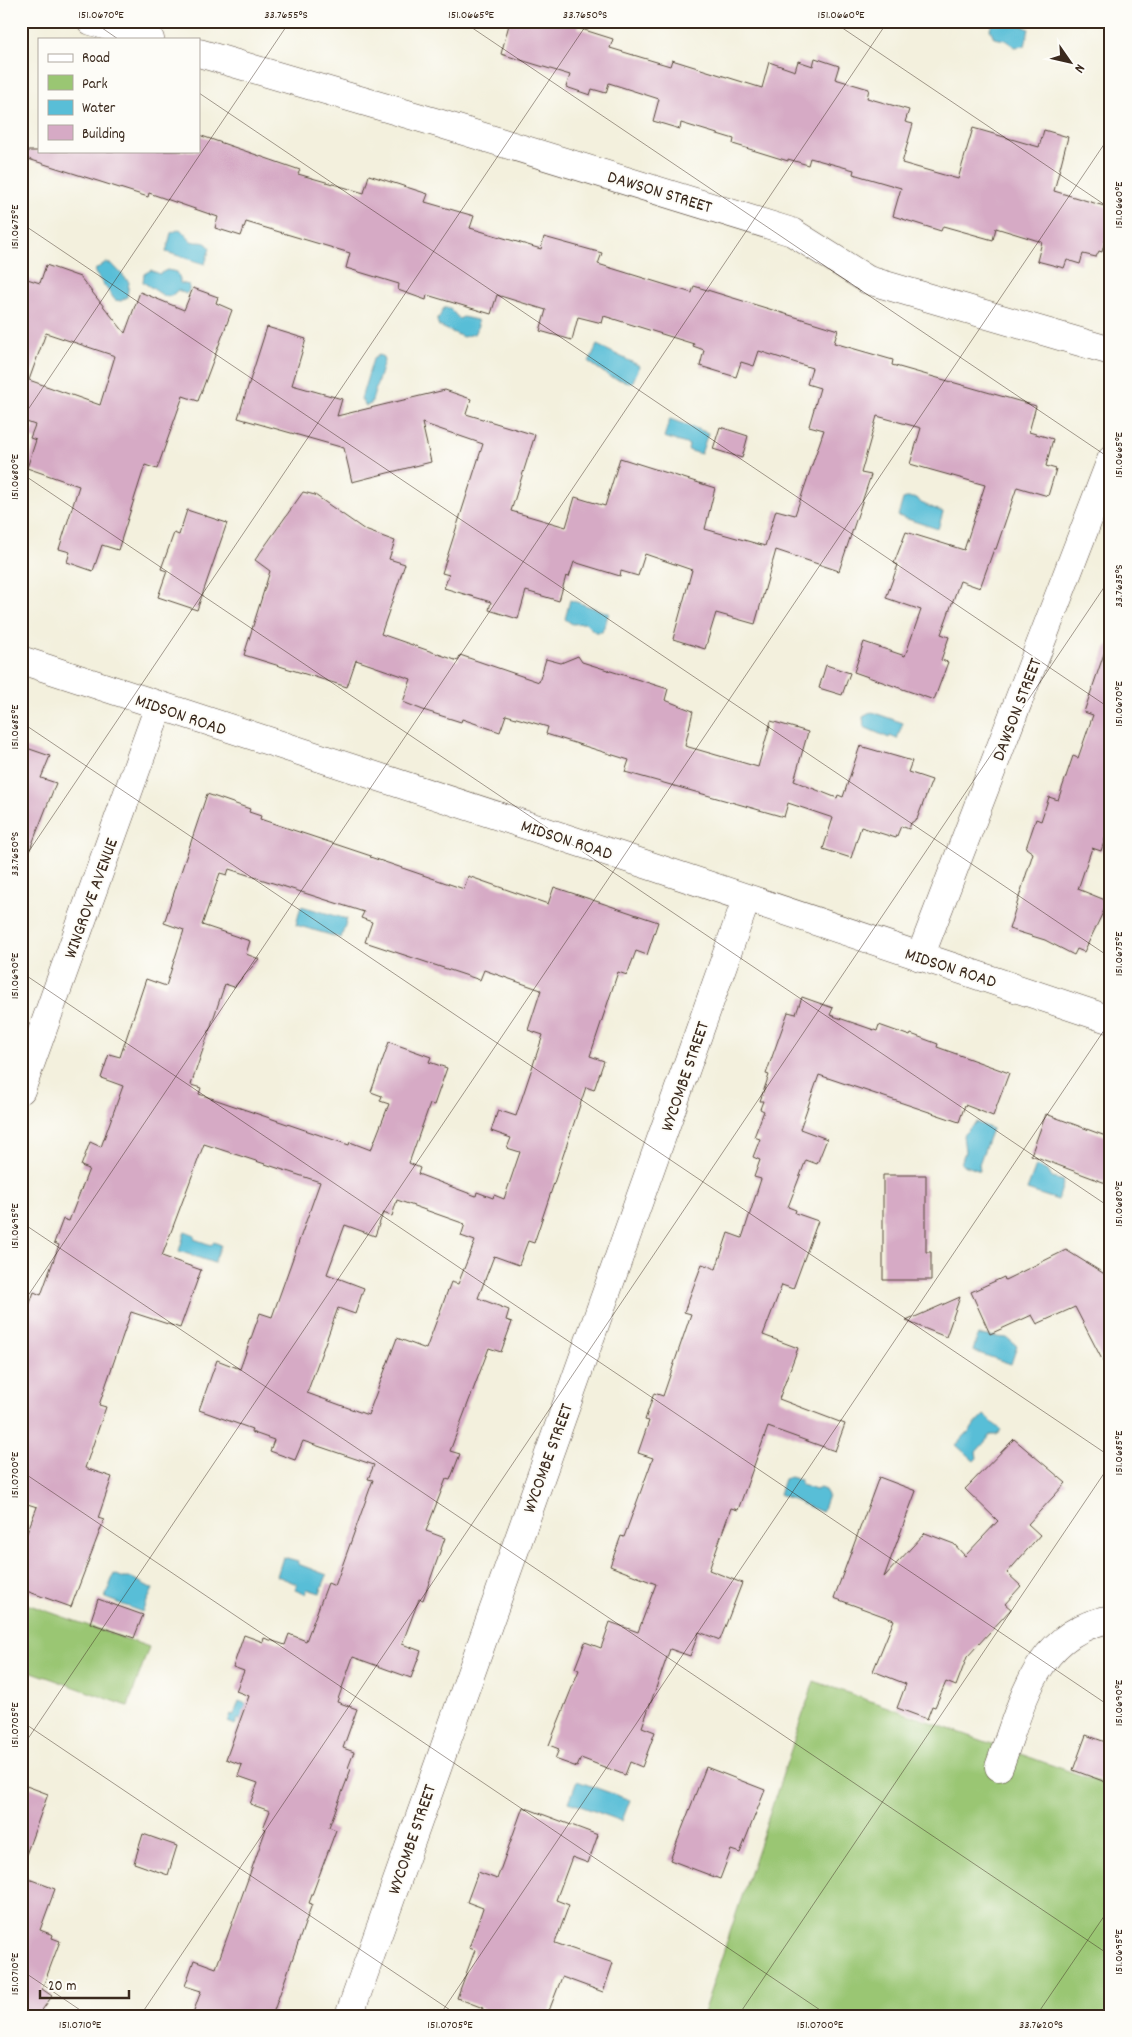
<svg xmlns="http://www.w3.org/2000/svg" width="1132" height="2037" viewBox="0 0 1132 2037" font-family="Dekko,sans-serif">
<style>
.green{fill:#9ac673;stroke:#6a7848}
.water{fill:#59bed7;stroke:#4a747a}
.building{fill:#d6aac5;fill-rule:evenodd}
.lines{fill:none;stroke-linecap:round;stroke-linejoin:round}
.minor-casing{stroke:#57483b;stroke-width:29}
.tertiary-casing{stroke:#57483b;stroke-width:29}
.minor{stroke:#fff;stroke-width:28}
.tertiary{stroke:#fff;stroke-width:28}
.ticks{fill:none;stroke:#3b2a1e;stroke-width:1;stroke-opacity:0.45}
.labels{text-anchor:middle;stroke-width:4;stroke-linejoin:round;paint-order:stroke}
.street-label{font-size:18px;fill:#3b2a1e;stroke:#fdfcf7}
.neatline{fill:none;stroke:#3b2a1e;stroke-width:2}
.ticks-label{font-size:12px;text-anchor:middle;fill:#3b2a1e}
</style>
<rect width="100%" height="100%" fill="#fdfcf7"/>
<filter id="ink" filterUnits="userSpaceOnUse"><feTurbulence type="fractalNoise" baseFrequency=".02" numOctaves="2"/><feDisplacementMap in="SourceGraphic" scale="10" xChannelSelector="R" yChannelSelector="G"/><feConvolveMatrix kernelMatrix="1 2 1 2 8 2 1 2 1" color-interpolation-filters="sRGB"/></filter>
<filter id="wash" filterUnits="userSpaceOnUse"><feTurbulence type="fractalNoise" baseFrequency=".0096" numOctaves="4" result="noise"/><feDisplacementMap in="SourceGraphic" scale="20" xChannelSelector="R" yChannelSelector="G"/><feGaussianBlur stdDeviation="1.12" result="paint"/><feColorMatrix in="noise" values="0 0 0 0 0 0 0 0 0 0 0 0 0 0 0 0 0 1.4 0 .05"/><feComposite in="paint" operator="in"/></filter>
<g filter="url(#wash)">
<rect width="100%" height="100%" fill="#f3f0dd"/>
<g class="green">
<polygon points="21,1602 149,1647 128,1706 21,1668"/>
<polygon points="814,1681 1111,1786 1111,2016 702,2016"/>
</g>
<g class="water">
<polygon points="994,21 1021,25 1029,29 1025,46 1015,47 1005,40 994,38 990,29"/>
<path d="M180 229 191 241C199 244 205 239 210 248L205 264 166 252 171 233Z"/>
<polygon points="106,262 114,266 129,282 127,297 121,301 115,300 95,273 96,269"/>
<polygon points="151,270 159,274 167,270 177,272 180,279 180,283 189,285 189,291 186,294 178,290 171,296 164,296 143,282 144,274"/>
<polygon points="444,308 450,308 459,319 463,317 477,320 478,326 474,334 463,337 439,326 437,321"/>
<polygon points="597,345 640,366 632,383 610,377 589,362"/>
<polygon points="379,355 383,357 384,361 371,404 366,406 361,399 373,359"/>
<polygon points="670,419 708,433 701,454 688,450 689,445 664,437"/>
<polygon points="906,498 917,498 921,503 943,512 938,529 898,516 903,499"/>
<polygon points="570,600 609,613 602,632 595,632 585,623 572,624 565,619"/>
<polygon points="872,712 903,723 897,739 890,736 889,738 864,727 863,717"/>
<polygon points="301,906 347,919 341,938 296,925"/>
<polygon points="976,1122 992,1129 979,1164 980,1171 961,1164 965,1151 963,1135"/>
<polygon points="1036,1166 1048,1171 1052,1178 1064,1181 1058,1200 1027,1190"/>
<polygon points="185,1231 195,1235 194,1239 211,1245 214,1242 221,1245 214,1263 179,1251"/>
<polygon points="978,1335 1007,1338 1017,1346 1011,1364 973,1351"/>
<polygon points="984,1415 1001,1430 997,1435 991,1435 976,1452 977,1458 974,1461 956,1445"/>
<polygon points="790,1477 800,1480 801,1485 816,1490 820,1488 825,1490 828,1495 822,1512 779,1494 784,1479"/>
<polygon points="283,1557 298,1561 298,1564 327,1575 320,1593 307,1589 305,1594 295,1590 297,1584 277,1576"/>
<polygon points="114,1574 124,1578 132,1578 153,1589 142,1612 105,1598"/>
<polygon points="239,1701 277,1716 271,1732 238,1719 235,1725 228,1722 231,1714 234,1715"/>
<polygon points="577,1781 630,1800 622,1821 569,1802"/>
</g>
<g id="blocks">
<g class="building">
<polygon points="510,21 581,21 578,28 613,39 610,48 670,66 672,60 762,88 769,62 795,71 798,61 813,66 815,58 839,66 835,79 869,89 867,98 909,110 905,122 913,124 902,163 958,179 973,128 1039,147 1044,130 1068,137 1054,191 1111,208 1111,235 1107,234 1102,252 1099,251 1096,257 1083,254 1080,264 1067,260 1064,268 1037,261 1042,242 996,228 993,240 943,226 941,231 893,216 901,188 853,174 854,170 810,158 808,165 788,159 788,161 733,144 734,139 681,123 680,129 653,121 659,99 609,83 606,93 592,89 590,95 566,87 570,75 501,54"/>
<polygon points="199,135 300,170 298,174 364,193 369,175 428,194 425,202 474,216 470,228 541,249 544,237 602,253 598,264 692,293 694,286 838,330 834,343 893,360 892,365 1036,406 1029,432 1053,439 1046,466 1056,469 1048,496 1017,487 996,549 994,549 980,588 960,581 941,634 949,637 941,660 948,662 934,700 854,672 864,642 905,656 921,610 886,598 898,565 894,563 906,532 964,550 985,485 910,464 921,428 877,416 861,473 871,475 839,571 776,550 755,624 716,613 705,649 673,639 692,570 645,554 638,576 621,571 620,576 574,562 569,577 566,576 559,601 526,591 518,619 489,610 491,602 444,588 449,575 442,573 483,444 422,423 431,462 352,482 344,448 238,418 267,327 306,339 292,385 342,399 337,416 445,390 471,399 466,414 535,435 511,511 566,527 575,497 605,506 620,458 715,488 705,529 765,546 776,510 795,515 824,430 809,426 820,388 807,384 812,368 759,351 754,366 741,362 736,377 700,366 704,350 693,346 694,344 604,316 602,323 578,317 572,340 540,331 546,310 497,295 491,314 427,295 426,300 398,290 399,284 346,268 350,253 246,222 241,236 215,228 218,217 149,193 148,197 22,157 23,151 199,151"/>
<path d="M46 265 80 277 125 333 140 292 184 310 193 288 218 297 216 303 232 310 198 401 183 396 157 469 145 465 118 550 102 545 93 571 67 562 70 552 59 549 79 486 27 468 36 440 30 438 35 425 21 420V277L40 283ZM46 333 115 356 100 405 29 380Z"/>
<polygon points="720,427 748,436 742,458 713,449"/>
<polygon points="303,492 315,495 365,530 395,541 389,559 405,564 381,634 458,661 460,655 539,682 546,659 561,663 578,656 582,662 668,689 665,700 693,711 685,746 758,767 771,721 808,732 794,781 837,798 838,795 843,797 860,746 912,761 908,772 932,780 917,819 911,823 909,829 901,826 896,838 861,827 851,858 823,849 833,818 788,803 784,817 625,772 629,760 546,734 548,727 506,715 500,732 462,719 461,722 423,710 403,702 411,679 356,660 347,687 244,655 270,571 255,560"/>
<polygon points="187,510 227,523 197,610 158,597 167,571 161,569 174,533 179,535"/>
<polygon points="1107,645 1111,646 1111,821 1101,851 1092,848 1078,889 1105,900 1104,902 1107,904 1084,952 1077,949 1074,955 1045,940 1009,929 1033,853 1026,848 1036,819 1041,821 1049,797 1058,800 1073,756 1078,758 1093,715 1084,712"/>
<polygon points="826,665 850,673 842,695 819,688"/>
<polygon points="21,746 50,756 41,778 56,783 23,867 21,867"/>
<path d="M207 794 250 809 249 812 261 816 260 819 371 856 370 857 464 889 468 876 548 904 554 887 658 922 647 955 636 951 627 975 618 972 590 1056 604 1061 594 1090 586 1087 534 1243 528 1241 519 1265 494 1256 478 1298 509 1310 506 1320 512 1322 501 1352 489 1348 450 1451 460 1454 450 1480 446 1479 426 1531 445 1538 423 1600 419 1599 402 1644 421 1651 411 1678 353 1657 337 1702 357 1709 343 1748 354 1752 348 1768 351 1769 329 1827 336 1830 309 1903 312 1904 272 2016H192L201 1991 185 1986 194 1960 216 1968 266 1829 263 1828 270 1811 250 1804 258 1783 238 1776 242 1765 226 1759 249 1696 236 1691 244 1671 233 1667 244 1635 263 1642 264 1638 285 1645 289 1634 306 1641 328 1583 335 1586 373 1480 368 1479 374 1465 303 1441 295 1460 270 1451 274 1440 251 1432 252 1429 199 1410 217 1360 240 1369 260 1313 272 1317 320 1182 204 1144 162 1256 201 1270 180 1328 131 1312 99 1405 106 1407 85 1468 112 1477 98 1518 104 1520 71 1607 21 1589V1548L37 1507 21 1502V1328L34 1292 41 1295 59 1245 54 1243 63 1219 69 1221 89 1169 81 1166 90 1142 101 1147 123 1086 101 1078 109 1054 120 1057 146 979 166 986 184 930 164 923ZM229 869 364 912 361 918 372 922 365 942 480 980 484 970 541 990 528 1030 543 1035 516 1116 498 1110 491 1131 511 1138 507 1148 520 1152 504 1199 494 1195 493 1198 477 1192 476 1196 418 1174 420 1168 409 1163 430 1104 434 1105 447 1068 429 1062 431 1057 389 1042 371 1092 382 1096 380 1101 389 1104 371 1150 350 1142 349 1145 199 1094 201 1088 191 1085 225 984 234 987 259 959 246 954 250 941 202 925 220 873 227 875ZM397 1200 465 1224 461 1236 475 1241 458 1284 451 1282 426 1349 397 1338 368 1415 307 1393 338 1308 355 1314 364 1288 327 1274 345 1225 375 1236 383 1213 392 1216Z"/>
<polygon points="802,997 833,1008 830,1015 877,1031 879,1025 910,1036 911,1034 938,1044 937,1047 1009,1073 993,1116 965,1105 959,1122 819,1075 800,1129 827,1139 817,1164 806,1160 788,1207 796,1210 795,1213 818,1221 793,1289 782,1285 763,1335 798,1348 779,1399 845,1424 835,1451 768,1427 738,1510 731,1508 709,1570 742,1583 720,1640 699,1632 690,1656 670,1649 642,1727 655,1732 642,1767 630,1762 625,1775 581,1758 577,1767 555,1759 559,1749 549,1745 579,1670 575,1668 585,1642 601,1648 610,1622 638,1632 656,1584 610,1566 621,1536 624,1537 653,1458 638,1453 649,1421 645,1420 654,1393 663,1396 691,1314 684,1312 702,1264 716,1269 728,1233 742,1238 761,1179 754,1177 760,1160 753,1157 760,1139 754,1137 764,1111 760,1109 763,1101 760,1101 769,1075 766,1074 788,1012 796,1014"/>
<polygon points="1046,1114 1111,1138 1111,1185 1031,1155"/>
<polygon points="883,1175 926,1175 926,1252 931,1252 931,1280 883,1280"/>
<polygon points="1066,1250 1111,1278 1111,1377 1075,1307 1037,1324 1032,1315 990,1334 971,1292 1004,1277 1005,1280"/>
<polygon points="960,1297 946,1337 906,1321"/>
<polygon points="1014,1439 1066,1483 1028,1524 1040,1535 1007,1573 1021,1586 1005,1604 1011,1609 967,1657 956,1686 946,1682 935,1707 932,1706 927,1719 897,1708 906,1684 873,1671 894,1620 834,1598 879,1477 916,1491 884,1577 925,1533 954,1544 965,1556 998,1521 965,1489"/>
<polygon points="98,1599 143,1615 134,1638 90,1623"/>
<polygon points="1086,1735 1111,1744 1111,1784 1073,1770"/>
<polygon points="706,1767 765,1790 740,1853 731,1850 720,1879 670,1860"/>
<polygon points="21,1784 48,1794 24,1860 21,1860"/>
<polygon points="523,1807 598,1835 588,1863 572,1857 556,1900 569,1905 555,1943 613,1963 603,1992 562,1977 547,2016 480,2016 483,2008 457,1998 475,1950 469,1948 483,1908 467,1902 478,1872 497,1879"/>
<polygon points="143,1834 177,1846 168,1875 134,1863"/>
<polygon points="21,1876 55,1889 40,1930 53,1935 52,1938 60,1941 42,1989 52,1996 38,2016 21,2016"/>
</g>
</g>
</g>
<g filter="url(#ink)">
<use href="#blocks" fill-opacity="0" stroke="#57483b" stroke-width="1"/>
<g class="lines">
<defs>
<g id="minor">
<polyline points="91,21 150,39"/>
<polyline points="199,53 438,123 792,232 868,280 1111,351"/>
<polyline points="920,957 1111,460"/>
<polyline points="21,1090 159,706"/>
<path d="M999 1767C1022 1705 1035 1632 1111 1619"/>
<polyline points="349,2016 746,900"/>
</g>
<polyline id="tertiary" points="21,660 651,866 1111,1020"/>
</defs>
<use href="#minor" class="minor-casing"/>
<use href="#tertiary" class="tertiary-casing"/>
<use href="#minor" class="minor"/>
<use href="#tertiary" class="tertiary"/>
</g>
</g>
<path class="ticks" d="M92 21 118 39M462 21 1111 459M832 21 1111 209M199 93 1111 709M21 223 1111 958M21 420 290 21M21 473 1111 1208M21 722 1111 1457M21 863 589 21M21 972 1111 1707M21 1222 1111 1956M21 1306 888 21M21 1471 829 2016M21 1721 459 2016M21 1749 1111 134M21 1970 89 2016M140 2016 1111 577M439 2016 1111 1020M738 2016 1111 1463M1036 2016 1111 1906"/>
<g class="labels">
<g class="street-label">
<text transform="translate(660 191) rotate(17)" y="6">DAWSON STREET</text>
<text transform="translate(1016 709) rotate(-69)" y="6">DAWSON STREET</text>
<text transform="translate(181 714) rotate(19)" y="6">MIDSON ROAD</text>
<text transform="translate(567 839) rotate(18)" y="6">MIDSON ROAD</text>
<text transform="translate(90 898) rotate(-70)" y="6">WINGROVE AVENUE</text>
<text transform="translate(951 967) rotate(18)" y="6">MIDSON ROAD</text>
<text transform="translate(684 1076) rotate(-71)" y="6">WYCOMBE STREET</text>
<text transform="translate(547 1458) rotate(-70)" y="6">WYCOMBE STREET</text>
<text transform="translate(411 1839) rotate(-71)" y="6">WYCOMBE STREET</text>
</g>
</g>
<rect width="1132" height="2037" fill="none" stroke="#fdfcf7" stroke-width="55"/>
<rect x="38" y="38" width="162" height="115" fill="#fdfcf7" stroke="#afa8a0"/>
<rect x="48" y="54" width="25" height="8" fill="#ffffff" stroke="#afa8a0"/>
<text x="82" y="62" font-size="15" fill="#3b2a1e">Road</text>
<rect x="48" y="75" width="25" height="15" fill="#9ac673" stroke="#afa8a0"/>
<text x="82" y="88" font-size="15" fill="#3b2a1e">Park</text>
<rect x="48" y="100" width="25" height="15" fill="#59bed7" stroke="#afa8a0"/>
<text x="82" y="112" font-size="15" fill="#3b2a1e">Water</text>
<rect x="48" y="125" width="25" height="15" fill="#d6aac5" stroke="#afa8a0"/>
<text x="82" y="138" font-size="15" fill="#3b2a1e">Building</text>
<g transform="translate(1070 62) rotate(124)" stroke="#fdfcf7" stroke-width="4" paint-order="stroke">
<path d="M0-4L9 19L0 12L-9 19Z" fill="#3b2a1e"/>
<text y="-8" font-size="14" font-weight="bold" text-anchor="middle" fill="#3b2a1e">N</text>
</g>
<path d="M40 1990v8h89v-8" fill="none" stroke="#3b2a1e" stroke-width="2.5"/>
<text x="48" y="1990" font-size="15" fill="#3b2a1e" stroke="#fdfcf7" stroke-width="4" paint-order="stroke">20 m</text>
<rect x="28" y="28" width="1076" height="1982" class="neatline"/>
<g class="ticks-label">
<text x="101" y="18">151.0670°E</text>
<text x="286" y="18">33.7655°S</text>
<text x="471" y="18">151.0665°E</text>
<text x="585" y="18">33.7650°S</text>
<text x="841" y="18">151.0660°E</text>
<text transform="translate(1118 205) rotate(-90)" y="4">151.0660°E</text>
<text transform="translate(14 227) rotate(-90)" y="4">151.0675°E</text>
<text transform="translate(1118 455) rotate(-90)" y="4">151.0665°E</text>
<text transform="translate(14 477) rotate(-90)" y="4">151.0680°E</text>
<text transform="translate(1118 586) rotate(-90)" y="4">33.7635°S</text>
<text transform="translate(1118 704) rotate(-90)" y="4">151.0670°E</text>
<text transform="translate(14 727) rotate(-90)" y="4">151.0685°E</text>
<text transform="translate(14 854) rotate(-90)" y="4">33.7650°S</text>
<text transform="translate(1118 954) rotate(-90)" y="4">151.0675°E</text>
<text transform="translate(14 976) rotate(-90)" y="4">151.0690°E</text>
<text transform="translate(1118 1204) rotate(-90)" y="4">151.0680°E</text>
<text transform="translate(14 1226) rotate(-90)" y="4">151.0695°E</text>
<text transform="translate(1118 1453) rotate(-90)" y="4">151.0685°E</text>
<text transform="translate(14 1475) rotate(-90)" y="4">151.0700°E</text>
<text transform="translate(1118 1703) rotate(-90)" y="4">151.0690°E</text>
<text transform="translate(14 1725) rotate(-90)" y="4">151.0705°E</text>
<text transform="translate(1118 1952) rotate(-90)" y="4">151.0695°E</text>
<text transform="translate(14 1974) rotate(-90)" y="4">151.0710°E</text>
<text x="80" y="2028">151.0710°E</text>
<text x="450" y="2028">151.0705°E</text>
<text x="820" y="2028">151.0700°E</text>
<text x="1041" y="2028">33.7620°S</text>
</g>
</svg>
